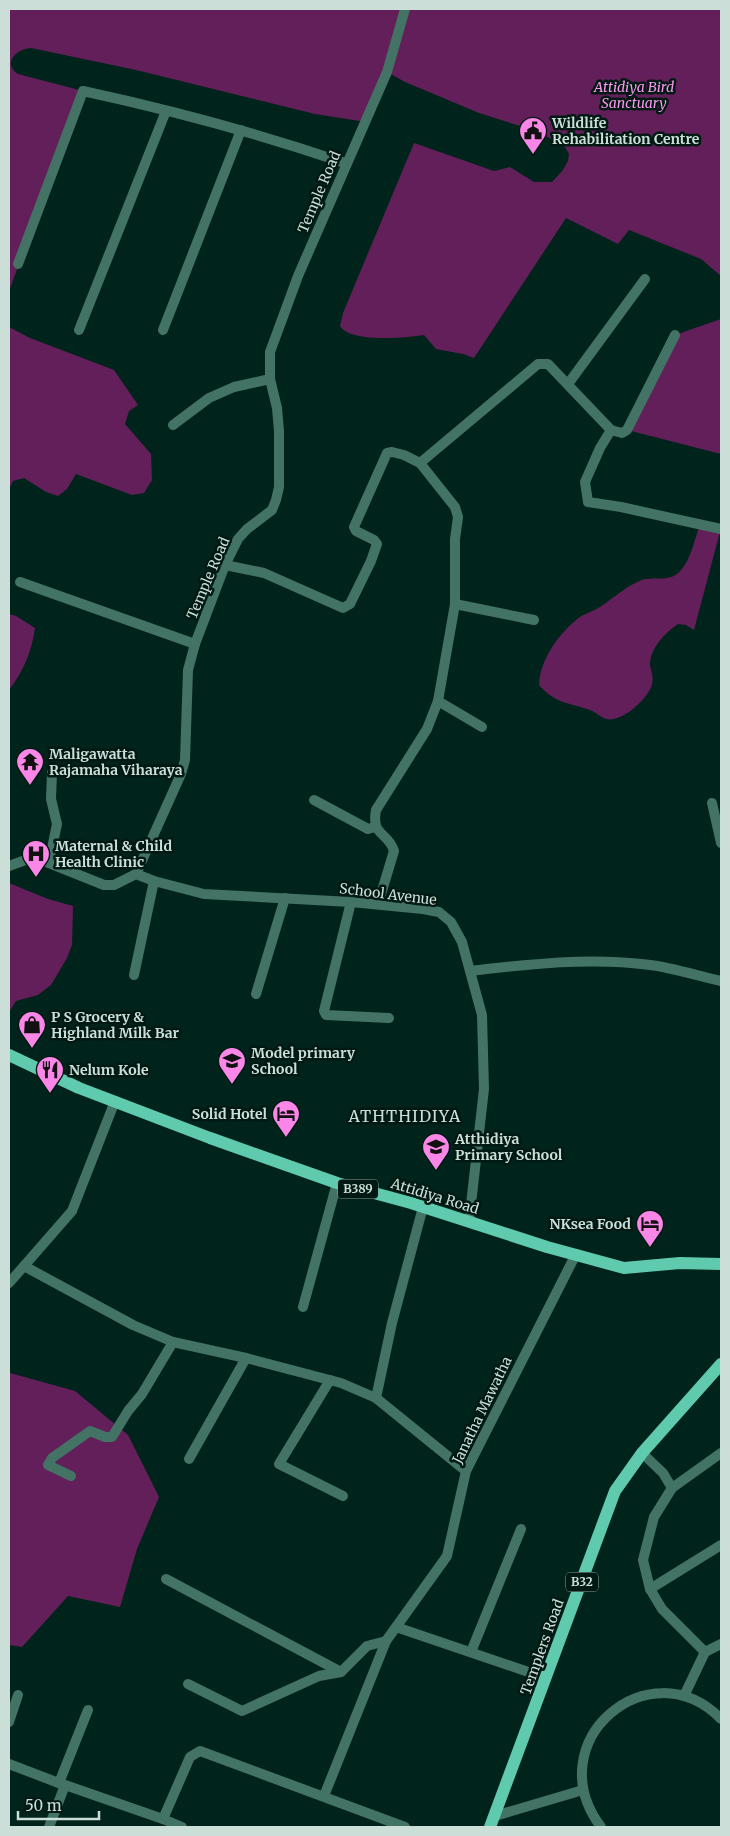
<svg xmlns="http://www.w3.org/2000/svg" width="730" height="1836" viewBox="0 0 730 1836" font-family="Merriweather,serif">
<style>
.green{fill:#621f59}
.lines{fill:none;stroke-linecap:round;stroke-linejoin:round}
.minor{stroke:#437365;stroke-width:10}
.tertiary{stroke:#437365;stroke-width:10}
.primary{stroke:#5fcaae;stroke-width:12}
.labels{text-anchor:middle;stroke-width:5;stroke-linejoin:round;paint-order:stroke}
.shield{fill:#001913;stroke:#8ea49d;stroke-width:1}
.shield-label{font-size:12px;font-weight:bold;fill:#cbdfd8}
.park-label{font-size:14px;font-style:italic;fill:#fb96ea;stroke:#001913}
.poi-label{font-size:14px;font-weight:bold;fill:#cbdfd8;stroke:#001913;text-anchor:start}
.street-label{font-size:14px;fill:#cbdfd8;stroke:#001913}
.quarter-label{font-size:16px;letter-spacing:1px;fill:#cbdfd8;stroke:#001913}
</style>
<rect width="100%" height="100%" fill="#00241b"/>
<g class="green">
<path d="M9 9H721V276L701 259 629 230 618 244 566 218 474 358 463 354 436 349 424 335C406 338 350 343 340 326L343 313 414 143 494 171 510 167 534 182H552L563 170 568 161 569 154 564 145 533 130 479 113 405 82 387 72 366 122 315 114 136 70 31 48C16 49 2 63 18 74L83 91 9 291Z"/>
<polygon points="721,319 721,454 627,430 675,335"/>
<polygon points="9,327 30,338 114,370 138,405 129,411 125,424 151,454 152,480 144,493 132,495 76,474 67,489 58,496 46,492 24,478 13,481 9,489"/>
<path d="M700 524 721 528 694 630 686 625 678 624C665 633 650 648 650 665 651 671 654 677 652 684 649 698 622 723 606 719 600 717 596 712 590 710 567 702 556 704 539 685 540 660 558 635 576 620 584 613 595 611 603 605 614 597 630 584 642 580 655 576 671 583 681 570 691 559 695 538 700 524Z"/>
<path d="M9 614 16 616 35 628C32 651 23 672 9 690Z"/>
<polygon points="9,883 48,899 73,906 72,945 67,958 51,985 38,995 16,1001 9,1012"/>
<polygon points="10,1373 75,1391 128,1435 159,1497 137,1549 120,1607 68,1596 22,1647 9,1645 9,1375"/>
</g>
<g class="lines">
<g class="minor">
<path d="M18 264 83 91C171 110 260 134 345 163"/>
<polyline points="79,330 166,111"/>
<polyline points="163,330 241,130"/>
<polyline points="568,384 645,279"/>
<polyline points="173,425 209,398 234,387 270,379"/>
<polyline points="611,430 600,448 585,482 588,502 621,507 721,529"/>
<polyline points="420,463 538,364 548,364 611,430 622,433 627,430 675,335"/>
<path d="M225 565 264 573 343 608 350 604 371 561 377 544 374 540 356 531 354 527 387 453 392 452 404 455 420 463 455 507 458 517 455 539V604L438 701 427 729 376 810C371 837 388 831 394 851L378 904"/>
<polyline points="20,582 195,644"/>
<polyline points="455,604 534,620"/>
<polyline points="438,701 482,727"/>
<polyline points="314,800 368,829 375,827"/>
<polyline points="712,803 721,843"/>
<polyline points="49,863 57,824 51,799 52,773"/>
<polyline points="136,874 154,881 204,894 351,902 423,909 439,912 451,922 462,942 482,1015 484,1089 469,1222"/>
<polyline points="351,902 324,1011 326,1015 389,1018"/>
<path d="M470 971C530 964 590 957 650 965 674 968 698 976 721 981"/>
<polyline points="134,975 154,881"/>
<polyline points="256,994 285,898"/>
<polyline points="115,1101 72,1211 24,1266 133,1325 173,1342 246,1358 341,1383 376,1398 466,1471"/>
<polyline points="9,1283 24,1266"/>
<polyline points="303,1307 337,1183"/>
<polyline points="330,1380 279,1464 343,1496"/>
<polyline points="376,1398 392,1323 423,1207"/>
<polyline points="642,1453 663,1473 672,1488"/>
<polyline points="189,1459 246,1358"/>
<polyline points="71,1476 48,1465 52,1458 90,1431 105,1437 112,1437 128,1411 142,1394 173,1342"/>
<polyline points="166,1579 341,1672"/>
<polyline points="650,1589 721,1545"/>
<polyline points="396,1627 546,1678"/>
<polyline points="471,1652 521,1529"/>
<polyline points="705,1652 662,1609 650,1589 643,1560 654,1517 672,1488 721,1453"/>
<polyline points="188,1684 242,1711 319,1676 341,1672 367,1646 386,1641"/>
<polyline points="684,1696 705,1652 721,1644"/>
<polyline points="9,1722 18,1695"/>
<polyline points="9,1764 64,1785"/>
<polyline points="59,1783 88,1710"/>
<polyline points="324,1796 386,1641 447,1556 466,1471 576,1254"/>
<polyline points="495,1816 583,1790"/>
<polyline points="163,1819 182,1827"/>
<polyline points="49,1827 65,1785 163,1819 190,1757 200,1751 405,1827"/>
<path d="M601 1827C537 1742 649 1646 721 1719"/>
</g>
<polyline class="tertiary" points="9,866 31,858 49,863 104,885 114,885 136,874 181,774 185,760 188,670 195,644 225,565 238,539 247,529 272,510 276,500 279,487 279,431 277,408 270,379 270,352 298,276 387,72 405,9"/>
<g class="primary">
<polyline points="9,1055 79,1088 210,1138 337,1183 411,1203 547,1247 624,1268 680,1263 721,1264"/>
<polyline points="490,1827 615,1491 642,1453 721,1364"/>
</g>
</g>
<defs>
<symbol id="civic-pin" viewBox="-11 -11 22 30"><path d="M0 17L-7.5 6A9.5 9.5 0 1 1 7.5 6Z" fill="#fa87e7" stroke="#001913"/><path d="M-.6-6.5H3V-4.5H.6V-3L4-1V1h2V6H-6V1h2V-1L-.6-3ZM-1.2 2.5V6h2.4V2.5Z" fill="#111"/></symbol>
<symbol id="temple-pin" viewBox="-11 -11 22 30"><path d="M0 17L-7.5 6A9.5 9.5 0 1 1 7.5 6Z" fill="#fa87e7" stroke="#001913"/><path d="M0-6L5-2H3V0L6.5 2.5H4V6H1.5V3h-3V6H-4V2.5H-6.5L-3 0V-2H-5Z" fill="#111"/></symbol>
<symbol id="hospital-pin" viewBox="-11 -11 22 30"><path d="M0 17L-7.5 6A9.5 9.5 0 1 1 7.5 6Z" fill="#fa87e7" stroke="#001913"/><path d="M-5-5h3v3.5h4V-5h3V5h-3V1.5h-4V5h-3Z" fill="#111"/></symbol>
<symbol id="shop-pin" viewBox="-11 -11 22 30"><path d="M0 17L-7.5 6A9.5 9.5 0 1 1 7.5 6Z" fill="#fa87e7" stroke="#001913"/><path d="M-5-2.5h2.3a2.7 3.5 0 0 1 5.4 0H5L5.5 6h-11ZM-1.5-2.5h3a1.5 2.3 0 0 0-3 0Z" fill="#111"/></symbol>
<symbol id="school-pin" viewBox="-11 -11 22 30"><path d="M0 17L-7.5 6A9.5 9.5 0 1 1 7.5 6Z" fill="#fa87e7" stroke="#001913"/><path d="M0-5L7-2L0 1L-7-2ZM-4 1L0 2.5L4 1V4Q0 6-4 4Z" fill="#111"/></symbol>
<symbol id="restaurant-pin" viewBox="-11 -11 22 30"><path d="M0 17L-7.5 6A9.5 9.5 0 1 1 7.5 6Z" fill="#fa87e7" stroke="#001913"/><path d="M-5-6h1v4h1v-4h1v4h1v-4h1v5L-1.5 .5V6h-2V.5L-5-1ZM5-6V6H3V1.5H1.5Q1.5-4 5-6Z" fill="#111"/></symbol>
<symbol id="hotel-pin" viewBox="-11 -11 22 30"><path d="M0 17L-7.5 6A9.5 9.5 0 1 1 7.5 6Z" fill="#fa87e7" stroke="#001913"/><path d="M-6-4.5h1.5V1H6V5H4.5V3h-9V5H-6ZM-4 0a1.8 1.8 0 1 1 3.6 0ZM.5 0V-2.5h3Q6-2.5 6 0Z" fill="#111"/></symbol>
</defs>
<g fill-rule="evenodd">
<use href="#civic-pin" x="517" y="115" width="32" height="43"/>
<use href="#temple-pin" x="14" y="746" width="32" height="43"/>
<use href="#hospital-pin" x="20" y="838" width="32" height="43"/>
<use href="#shop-pin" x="16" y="1009" width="32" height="43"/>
<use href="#school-pin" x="216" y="1045" width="32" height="43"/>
<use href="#restaurant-pin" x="34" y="1054" width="32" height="43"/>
<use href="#hotel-pin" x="270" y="1098" width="32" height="43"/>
<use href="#school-pin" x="420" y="1131" width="32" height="43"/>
<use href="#hotel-pin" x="634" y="1208" width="32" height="43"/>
</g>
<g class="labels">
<g class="shield">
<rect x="338" y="1179.5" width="40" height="19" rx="4"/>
<rect x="566" y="1572.5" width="32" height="19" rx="4"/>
</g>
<g class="shield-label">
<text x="358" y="1193">B389</text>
<text x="582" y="1586">B32</text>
</g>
<g class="park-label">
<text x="634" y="92">Attidiya Bird<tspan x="634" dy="16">Sanctuary</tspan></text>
</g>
<g class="poi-label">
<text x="552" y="128">Wildlife<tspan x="552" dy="16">Rehabilitation Centre</tspan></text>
<text x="49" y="759">Maligawatta<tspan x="49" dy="16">Rajamaha Viharaya</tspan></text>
<text x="55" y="851">Maternal &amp; Child<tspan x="55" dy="16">Health Clinic</tspan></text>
<text x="51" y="1022">P S Grocery &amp;<tspan x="51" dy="16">Highland Milk Bar</tspan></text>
<text x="251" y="1058">Model primary<tspan x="251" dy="16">School</tspan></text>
<text x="69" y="1075">Nelum Kole</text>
<text x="267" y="1119" text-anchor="end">Solid Hotel</text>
<text x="455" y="1144">Atthidiya<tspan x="455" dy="16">Primary School</tspan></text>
<text x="631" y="1229" text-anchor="end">NKsea Food</text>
</g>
<g class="street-label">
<text transform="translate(319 192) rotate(-67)" y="5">Temple Road</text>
<text transform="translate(208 578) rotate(-67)" y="5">Temple Road</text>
<text transform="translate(388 894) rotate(7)" y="5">School Avenue</text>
<text transform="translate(435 1196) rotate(17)" y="5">Attidiya Road</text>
<text transform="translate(482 1410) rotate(-64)" y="5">Janatha Mawatha</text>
<text transform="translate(542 1647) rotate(-70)" y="5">Templers Road</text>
</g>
<g class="quarter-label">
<text x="405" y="1122">ATHTHIDIYA</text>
</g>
</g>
<rect width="730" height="1836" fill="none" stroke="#cbdfd8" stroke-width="20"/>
<path d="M18 1811v8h81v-8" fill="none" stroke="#cbdfd8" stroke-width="2.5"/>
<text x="25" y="1811" font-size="15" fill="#cbdfd8" stroke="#001913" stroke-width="4" paint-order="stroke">50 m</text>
</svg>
